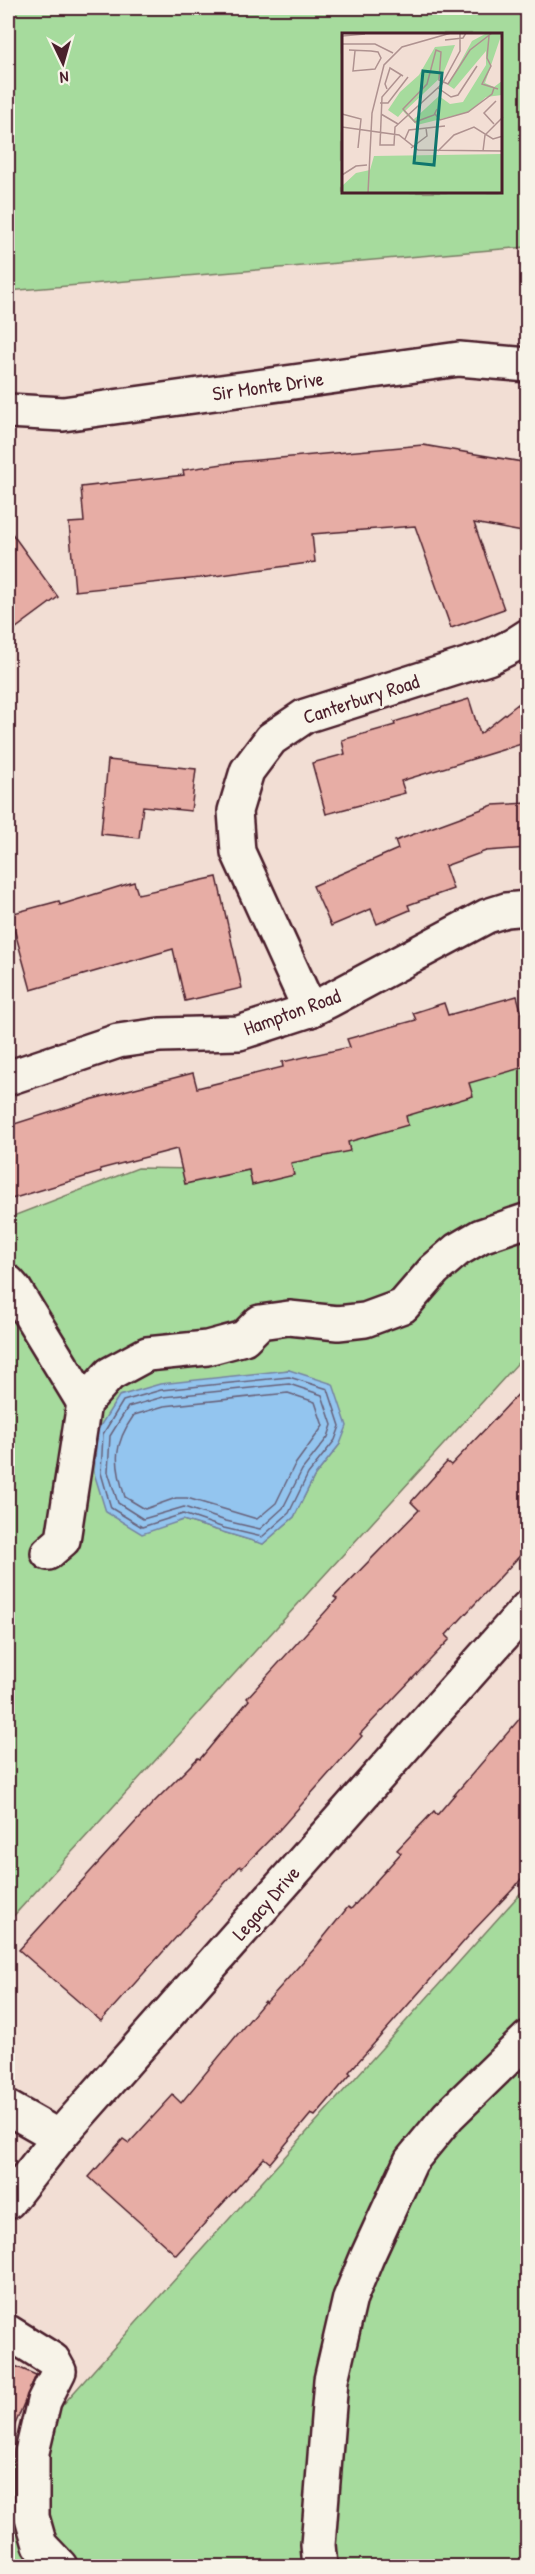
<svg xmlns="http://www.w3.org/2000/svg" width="535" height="2574" viewBox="0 0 535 2574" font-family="'Patrick Hand',sans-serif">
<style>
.green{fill:#a6db9d;stroke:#787d64;stroke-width:1.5;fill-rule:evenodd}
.water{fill:#93c5ef;stroke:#7683a1;stroke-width:1.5}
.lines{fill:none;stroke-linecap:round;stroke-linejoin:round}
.shore{stroke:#676179;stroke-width:1.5}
.building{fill:#e7ada5;stroke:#4a1f2b;stroke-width:1.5}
.minor-casing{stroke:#4a1f2b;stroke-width:38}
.minor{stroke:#f7f3e8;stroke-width:33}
.labels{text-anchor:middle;stroke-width:5;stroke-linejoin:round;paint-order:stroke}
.street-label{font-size:20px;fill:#4a1f2b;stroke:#f7f3e8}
.inset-road{fill:none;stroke:#af9290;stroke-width:1.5}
.view{fill:#0f766e;fill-opacity:0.15;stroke:#0f766e;stroke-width:3}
.inset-edge{fill:none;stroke:#4a1f2b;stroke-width:3}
</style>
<rect width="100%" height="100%" fill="#f2ded4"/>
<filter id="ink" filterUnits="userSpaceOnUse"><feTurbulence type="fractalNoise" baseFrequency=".0167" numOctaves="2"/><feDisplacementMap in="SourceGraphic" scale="12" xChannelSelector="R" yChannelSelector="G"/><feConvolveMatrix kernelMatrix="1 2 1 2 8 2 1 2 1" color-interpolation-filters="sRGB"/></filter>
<g filter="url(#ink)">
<g class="green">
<path d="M8 8H527V247L8 291ZM343 34H500V192H343Z"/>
<path d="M527 1057V1353L8 1922V1218L138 1168 255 1170ZM289 1370 340 1444 314 1477 294 1517 263 1544 183 1520 246 1376Z"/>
<polygon points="527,1886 527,2566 8,2566 8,2466"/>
</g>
<polygon class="water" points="289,1370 333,1384 347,1426 340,1444 314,1477 294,1517 263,1544 183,1520 142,1534 106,1512 94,1473 97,1431 119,1396 160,1384"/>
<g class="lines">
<g class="shore">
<polygon points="289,1377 328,1389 340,1426 335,1440 308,1474 289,1513 262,1537 224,1528 183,1514 142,1527 111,1508 101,1473 103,1434 123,1401 161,1390"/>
<polygon points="289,1384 322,1395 332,1425 328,1437 302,1470 283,1508 260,1529 226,1521 184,1507 143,1519 118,1503 108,1472 110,1436 128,1407 163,1397"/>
<path d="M288 1393 315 1402 323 1426 294 1466 276 1503 257 1519 187 1498H176L145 1509 125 1497C114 1463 113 1445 134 1415L164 1406Z"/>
</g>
</g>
<g class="building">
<polygon points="423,445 528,463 528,533 474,523 504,609 451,628 415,526 312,534 315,562 200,578 75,591 69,523 84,522 81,487 184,475 183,470 236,462"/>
<polygon points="8,528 58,597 8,634"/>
<polygon points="528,696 528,742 401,781 405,793 326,814 312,763 345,754 342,740 395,725 394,722 469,699 480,734"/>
<polygon points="108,760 196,769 191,811 143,806 139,838 101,834"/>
<polygon points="528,803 528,848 486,851 445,866 453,889 408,905 410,910 377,924 371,909 331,926 313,886 398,849 395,841 493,805"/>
<polygon points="217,877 242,988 185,1001 173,949 31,990 10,914 59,901 60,905 134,882 138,894"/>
<polygon points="517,996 528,1035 528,1066 469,1083 473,1096 406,1116 408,1125 348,1142 350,1151 291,1163 294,1175 252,1185 249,1170 185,1184 177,1149 100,1169 101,1172 8,1200 8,1126 93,1099 193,1073 197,1088 283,1067 282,1062 350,1047 347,1039 416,1020 413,1013 444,1003 448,1015"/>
<polygon points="528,1384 528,1547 446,1635 450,1639 360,1734 362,1736 280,1829 242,1868 240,1866 101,2021 19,1950 151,1805 198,1758 200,1759 249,1700 247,1698 337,1599 334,1597 419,1510 411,1502 447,1462 451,1465"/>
<polygon points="528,1709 528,1870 515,1887 474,1930 349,2072 351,2074 315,2116 311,2114 270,2163 264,2158 176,2255 89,2177 123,2139 129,2143 173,2095 181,2103 265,2001 266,2003 315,1948 348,1907 351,1909 401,1853 397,1850 434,1811 437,1815"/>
<polygon points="8,2363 36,2375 8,2441"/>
</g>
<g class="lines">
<defs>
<g id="minor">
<polyline points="8,411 63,414 459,359 528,365"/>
<polyline points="310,1010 238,852 235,811 247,771 271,739 305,716 488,658 514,645 528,636"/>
<polyline points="8,1078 118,1041 160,1035 239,1033 310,1010 330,1000 487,916 506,910 528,908"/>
<polyline points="8,1282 15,1290 84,1403"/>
<polyline points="48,1553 63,1540 84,1403 110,1374 147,1354 207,1348 244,1338 260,1322 289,1318 338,1323 365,1320 403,1306 434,1270 457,1250 481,1236 528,1220"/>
<polyline points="8,2108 59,2137"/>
<polyline points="8,2202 59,2137 528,1607"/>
<polyline points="8,2332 53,2360 59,2371 44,2401 32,2452 32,2517 40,2545 60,2566"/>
<polyline points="320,2566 318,2545 331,2380 350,2298 367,2257 411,2161 448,2116 528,2038"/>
</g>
</defs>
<use href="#minor" class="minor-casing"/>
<use href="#minor" class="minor"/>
</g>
</g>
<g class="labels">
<g class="street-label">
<text transform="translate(268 386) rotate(-8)" y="7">Sir Monte Drive</text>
<text transform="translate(361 699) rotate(-18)" y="7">Canterbury Road</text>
<text transform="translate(292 1012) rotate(-20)" y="7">Hampton Road</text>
<text transform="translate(266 1903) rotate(-49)" y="7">Legacy Drive</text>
</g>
</g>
<g transform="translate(342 33)">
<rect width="160" height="160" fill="#f2ded4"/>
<path d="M145 0H160L143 50 152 54 160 48V62L144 64 127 79 75 92 61 78 56 84 46 77 58 59 77 42 93 14 113 12 100 43 63 78 71 87 97 63 108 71 121 69 144 32V18L112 56 106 52 130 8ZM160 121V160H0V153L14 140 28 137 32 123Z" fill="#a6db9d"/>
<path class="inset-road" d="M0 3 23 1M147 3 145 25 149 33 140 51 156 56M103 7 121 5 124 0M0 11H33L51 20M7 17 29 18 36 19 39 25 33 36 11 38 13 18M59 42 40 64 38 112H52L53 94 100 51 118 18V0M96 55 109 64 116 62 135 33M45 56 43 51 48 35 61 43M38 70H46L66 44M95 76 92 82 73 89 61 76 85 51 94 17 99 19 97 47 106 51 128 17 150 0M0 81 19 86 16 115M39 81 56 91M93 81 98 87 126 79 150 61 152 55M152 91 142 80 154 68M0 94 57 102 76 117 161 118M63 106 67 97 103 93M69 115 85 103 84 95M96 118 112 102 132 94 151 106 161 103M141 118 143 102 161 84M0 142 14 133 25 132M26 160 30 80 42 32 60 14 109 0"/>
<path class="view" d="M81 38 100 40 92 132 72 130Z"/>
<rect width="160" height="160" class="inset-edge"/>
</g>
<rect width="535" height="2574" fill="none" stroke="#f7f3e8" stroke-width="30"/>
<rect x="15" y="15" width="505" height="2544" fill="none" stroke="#4a1f2b" stroke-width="2" filter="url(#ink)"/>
<g transform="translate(63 63) rotate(175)" stroke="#f7f3e8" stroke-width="4.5" paint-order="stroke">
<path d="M0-4.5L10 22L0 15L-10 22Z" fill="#4a1f2b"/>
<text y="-9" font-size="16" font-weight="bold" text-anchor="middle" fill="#4a1f2b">N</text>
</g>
</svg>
